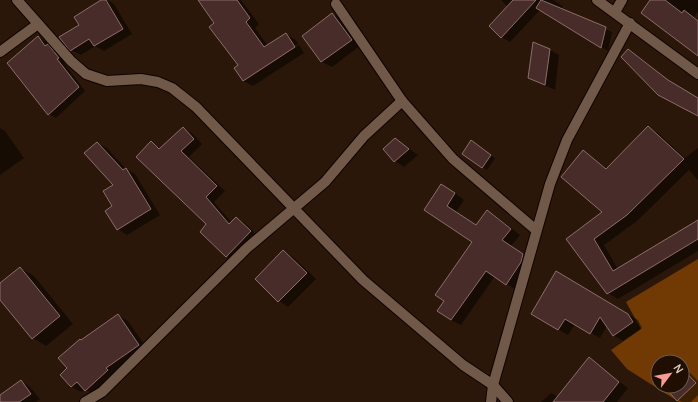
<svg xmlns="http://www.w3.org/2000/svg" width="698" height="402" viewBox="0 0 698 402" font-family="Manrope,sans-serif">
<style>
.forest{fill:#713903;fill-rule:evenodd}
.shadow{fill:#0007}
.building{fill:#472c2a;stroke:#8c6d6a}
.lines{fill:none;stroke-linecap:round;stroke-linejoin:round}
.minor-casing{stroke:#120300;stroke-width:12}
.minor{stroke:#705949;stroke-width:10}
</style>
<rect width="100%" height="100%" fill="#2a1709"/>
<path class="forest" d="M698 259V402H679L627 369 611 350 641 329 626 302ZM658 362H682V386H658Z"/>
<g class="shadow">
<polygon points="103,0 107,0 114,4 132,34 104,51 95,46 81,55 71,50 80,25"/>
<polygon points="212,0 241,0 259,24 255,28 268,46 286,34 296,40 298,44 246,78 246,80 299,45 304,53 253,86 243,81 239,65 215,24"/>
<polygon points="501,0 553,0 563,6 561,9 612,32 608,51 540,10 510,42 501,37 508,7"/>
<polygon points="652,0 698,0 698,12 694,17 698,20 698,54"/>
<polygon points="333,14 342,20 361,45 332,67 322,62 303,36"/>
<polygon points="39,37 55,49 65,62 64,63 85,91 56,118 49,114"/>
<polygon points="550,50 559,55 555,90 529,78"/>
<polygon points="629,50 637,55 676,86"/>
<polygon points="648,127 658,133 685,158 698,148 698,180 689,170 637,221 604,245 618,269 698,221 698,251 618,299 608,293 567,239 603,212 583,151 608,169"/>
<polygon points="0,128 5,131 24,158 0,175"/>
<polygon points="183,128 192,133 202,144 189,157 225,191 214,202 232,223 236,218 245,223 259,237 236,261 227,256 151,143 161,149"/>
<polygon points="395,139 418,155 404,167 395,161"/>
<polygon points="97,143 107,148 126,169 135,174 160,215 127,235 118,229 113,207 114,185"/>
<polygon points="476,144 495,158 487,170 463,154"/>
<polygon points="451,190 464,200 456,212 476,226 487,212 497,217 520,235 511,246 533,260 516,290 495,276 461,325 451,320 445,301 473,242 425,210"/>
<polygon points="283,251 293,257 316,279 288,307 279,301"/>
<polygon points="20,268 34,276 73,324 46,346 33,338 0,299 0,285"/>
<polygon points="557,272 638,320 642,328 623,341 613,335 607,326 600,338 575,324 568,335 532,314"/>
<polygon points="118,315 128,321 148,350 95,395 85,389 81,392 72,387 61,375 68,369 82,341"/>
<polygon points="589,359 628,388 617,402 541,402 551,393 558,397"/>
<polygon points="682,365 698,381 698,395 691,402 682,402 678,400 665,386 682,386"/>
<polygon points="21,381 30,387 40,399 36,402 0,402 0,397"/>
</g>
<g class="building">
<polygon points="101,0 106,0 123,29 94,46 89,39 70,51 59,37 79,25 74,17"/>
<polygon points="198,0 237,0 250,18 246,22 264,47 286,33 295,47 243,81 234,68 238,65 209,27 214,23"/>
<polygon points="513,0 536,0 501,38 489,26"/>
<polygon points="541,0 606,27 601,48 536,8"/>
<polygon points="650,0 665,0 682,13 684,10 698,21 698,56 641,13"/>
<polygon points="332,13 352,40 321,62 302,36"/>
<polygon points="38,36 45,46 48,44 59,58 57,59 79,87 48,115 7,63"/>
<polygon points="533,42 550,49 545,85 528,78"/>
<polygon points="628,49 668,80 698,98 698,116 658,95 621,57"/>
<polygon points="648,126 684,159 627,215 594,239 613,271 698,220 698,239 607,294 566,239 602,212 561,177 583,150 606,169"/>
<polygon points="183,127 194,139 181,151 217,186 206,197 229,224 236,217 251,231 226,257 200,232 206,224 136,157 151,141 159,149"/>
<polygon points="395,138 409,149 394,162 383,149"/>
<polygon points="471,140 491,155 482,168 462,154"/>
<polygon points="97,142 123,170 126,168 151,209 117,230 105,211 112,206 103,191 113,185 84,153"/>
<polygon points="441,184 455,193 447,206 476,225 487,210 511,229 502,240 523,254 521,262 506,285 486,271 451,320 437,311 444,301 435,295 472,242 424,210"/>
<polygon points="283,250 307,273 278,302 255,279"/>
<polygon points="20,267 60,316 32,339 0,300 0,283"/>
<polygon points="556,271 628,314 633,322 613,336 600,317 590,334 565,319 558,330 531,314"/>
<polygon points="118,314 139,345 106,368 108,370 85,391 77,382 71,387 60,375 67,368 58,358 80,339 81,340"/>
<polygon points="589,357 619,382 603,402 553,402"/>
<polygon points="682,368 696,383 677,401 664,386 682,386"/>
<polygon points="21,380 31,394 19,402 0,402 0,395"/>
</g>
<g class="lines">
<defs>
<g id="minor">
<polyline points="17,0 71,61 86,74 107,81 141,79 158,82 172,88 196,107 363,280 463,365 493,385 508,402"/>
<polyline points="597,0 698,74"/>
<polyline points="336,4 402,101 453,159 536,230"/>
<polyline points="615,12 622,0"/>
<polyline points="0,52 38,24"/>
<polyline points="85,402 102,392 247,248 325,182 364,136 402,101"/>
<polyline points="491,402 493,385 550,184 567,140 630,23"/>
</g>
</defs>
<use href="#minor" class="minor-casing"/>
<use href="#minor" class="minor"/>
</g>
<g transform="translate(670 374) rotate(58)"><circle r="19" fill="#200e02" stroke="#6b5b50"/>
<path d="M0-3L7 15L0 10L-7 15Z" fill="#f59c94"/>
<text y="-6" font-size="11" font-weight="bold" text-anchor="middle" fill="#dccec5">N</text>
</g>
</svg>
